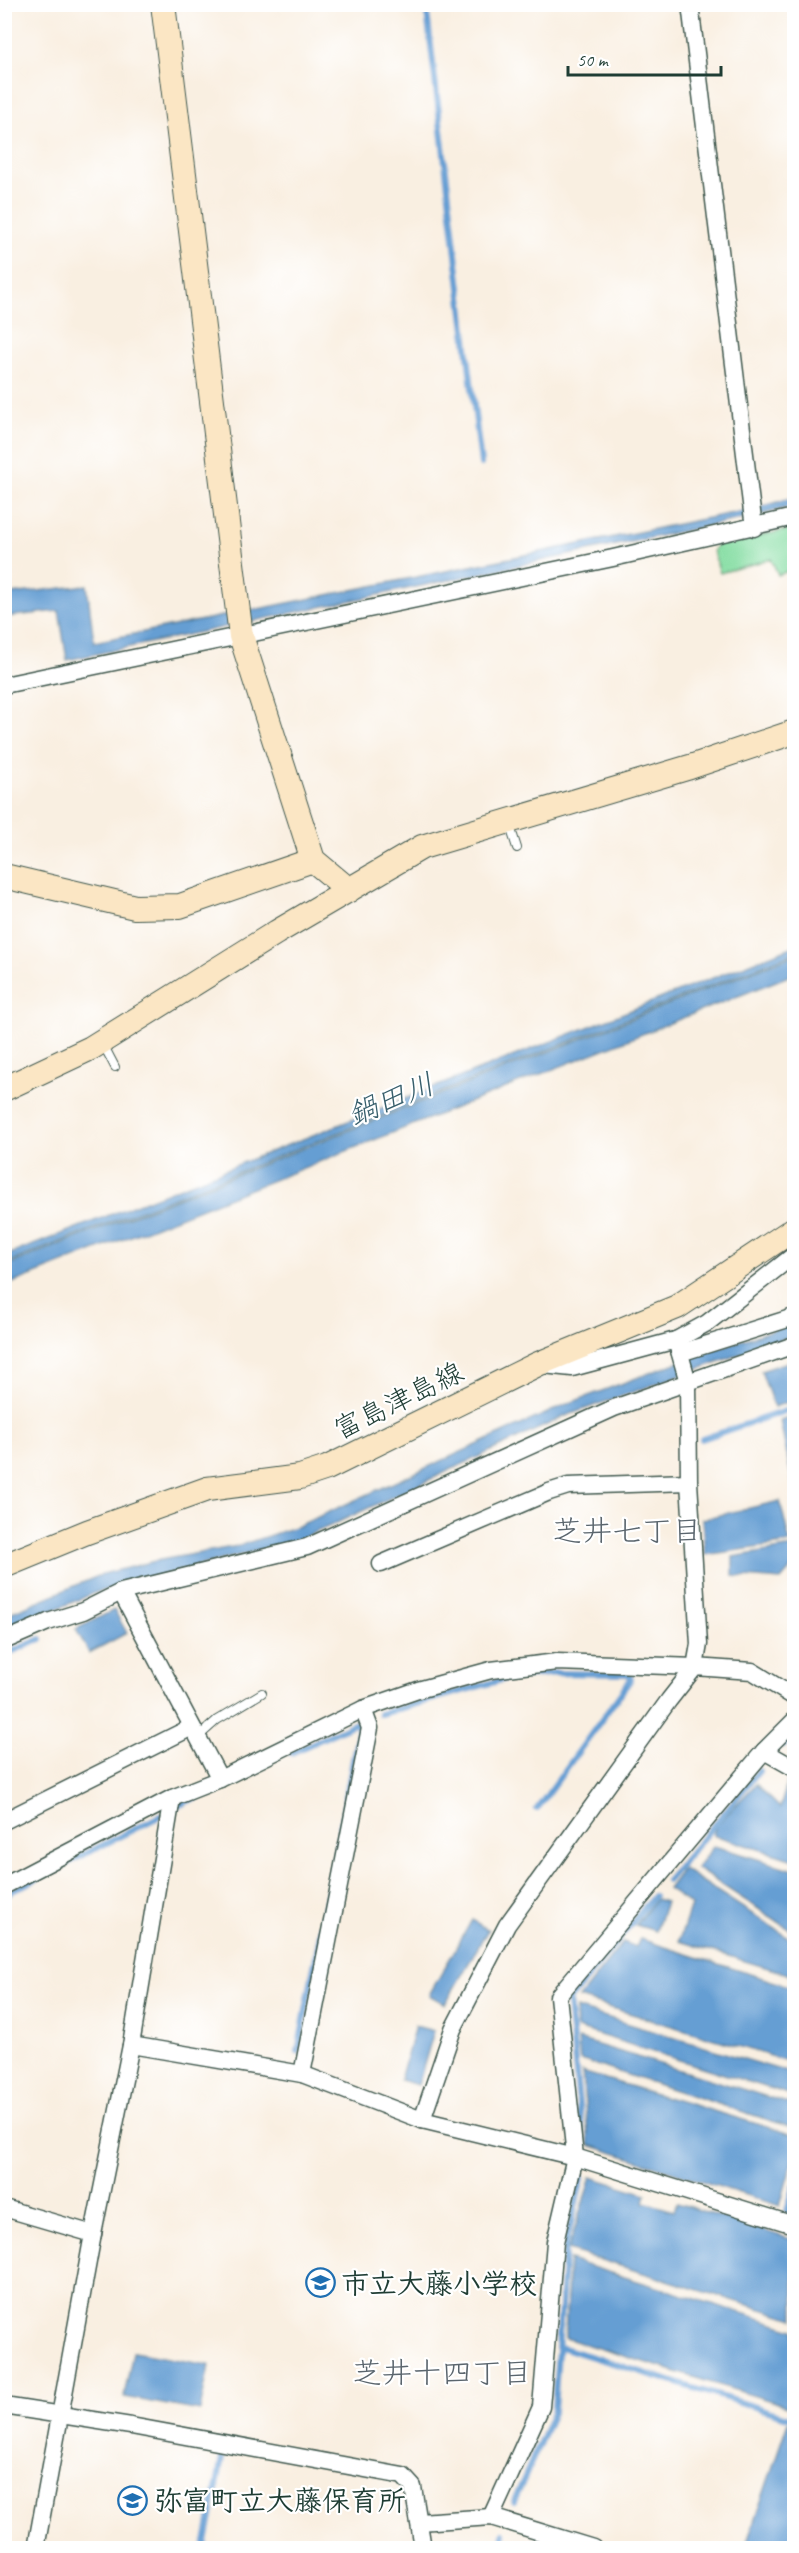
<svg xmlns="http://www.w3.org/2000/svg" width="799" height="2553" viewBox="0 0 799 2553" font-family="Caveat,'Klee One',sans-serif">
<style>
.green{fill:#84dda2;stroke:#528d6b;stroke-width:1.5}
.water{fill:#659ed3;stroke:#426e84;stroke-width:1.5}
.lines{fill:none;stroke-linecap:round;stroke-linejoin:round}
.stream{stroke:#659ed3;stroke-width:6}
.lane-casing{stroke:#40584e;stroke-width:10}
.street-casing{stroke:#40584e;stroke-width:19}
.secondary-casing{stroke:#40584e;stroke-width:26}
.lane{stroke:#fff;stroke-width:8}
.street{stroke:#fff;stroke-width:16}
.secondary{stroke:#fbe6c4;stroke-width:24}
.labels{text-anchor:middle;stroke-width:4.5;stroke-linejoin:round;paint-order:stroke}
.street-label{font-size:28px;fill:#1f3d34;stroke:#fff}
.poi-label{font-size:28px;font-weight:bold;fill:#1f3d34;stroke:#fff;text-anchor:start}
.water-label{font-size:30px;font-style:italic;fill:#385f6c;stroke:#fff}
.neighbourhood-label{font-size:30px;fill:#5b666e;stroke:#fff}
</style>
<rect width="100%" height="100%" fill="#fff"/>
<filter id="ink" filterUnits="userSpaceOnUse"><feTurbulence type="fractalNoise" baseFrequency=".0167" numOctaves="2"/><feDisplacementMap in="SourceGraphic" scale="12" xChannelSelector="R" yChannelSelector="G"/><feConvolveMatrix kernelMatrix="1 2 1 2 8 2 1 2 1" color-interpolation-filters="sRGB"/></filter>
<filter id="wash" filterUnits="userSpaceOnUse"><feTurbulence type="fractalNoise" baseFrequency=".008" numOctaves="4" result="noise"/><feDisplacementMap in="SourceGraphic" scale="24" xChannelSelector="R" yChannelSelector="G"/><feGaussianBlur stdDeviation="1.35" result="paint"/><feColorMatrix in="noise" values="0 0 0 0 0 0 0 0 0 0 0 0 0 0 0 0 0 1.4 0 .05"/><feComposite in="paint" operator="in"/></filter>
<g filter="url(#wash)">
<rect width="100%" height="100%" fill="#f9efe1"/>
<polygon class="green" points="792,529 794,569 778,575 771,559 720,573 713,551 717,544"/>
<g class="water">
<polygon points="794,497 794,506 760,515 67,660 59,611 5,617 4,595 87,585 94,642 758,508"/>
<polygon points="794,946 794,953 5,1264 5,1256"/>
<polygon points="794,955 794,974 5,1286 5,1266"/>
<polygon points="794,1323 794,1335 568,1415 330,1526 294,1541 97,1592 5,1630 5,1615 103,1574 155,1561 238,1546 298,1526 567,1404 703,1353"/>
<polygon points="794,1360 794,1400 774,1407 761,1371"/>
<polygon points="794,1415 794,1491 780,1420"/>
<polygon points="780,1501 790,1543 705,1555 702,1519"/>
<polygon points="793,1547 794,1565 781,1580 733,1576 733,1557"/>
<polygon points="114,1610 127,1633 89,1653 76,1629"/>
<polygon points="788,1780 794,1782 794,1860 713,1835 716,1826 756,1784 780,1808"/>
<polygon points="714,1846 794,1870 794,1932 696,1868"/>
<polygon points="683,1869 794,1941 794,1976 679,1941 691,1905 668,1889"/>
<polygon points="656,1899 666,1902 656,1931 636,1925"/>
<polygon points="472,1920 488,1930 445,2004 429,1995"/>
<polygon points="640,1939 794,1988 794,2063 579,1998 623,1942 636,1947"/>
<polygon points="576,2008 794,2074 794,2096 577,2028"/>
<polygon points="415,2026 434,2031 418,2085 400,2080"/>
<polygon points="578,2039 794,2105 794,2128 580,2060"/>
<polygon points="582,2072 794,2135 794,2155 780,2206 589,2145"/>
<polygon points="591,2177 646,2194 644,2202 674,2211 677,2203 794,2240 794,2319 568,2250"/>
<polygon points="569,2260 794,2329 794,2408 565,2338"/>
<polygon points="133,2352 209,2365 200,2411 124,2397"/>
<polygon points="788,2422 794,2424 794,2548 745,2548"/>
<polygon points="511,2540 540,2548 507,2548"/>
</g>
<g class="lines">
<g class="stream">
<polyline points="426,4 481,464"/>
<polyline points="702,1439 794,1408"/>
<polyline points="4,1655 41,1639"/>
<polyline points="380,1714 505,1679 556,1673 629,1674 631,1679 537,1809"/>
<polyline points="784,1745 794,1735"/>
<polyline points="291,1753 356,1723 359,1728 298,2052"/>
<polyline points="180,1805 202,1794"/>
<polyline points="668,1880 759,1771"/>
<polyline points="4,1895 160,1816"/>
<polyline points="583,2146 569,2000 654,1896"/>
<polyline points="794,2187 787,2211 794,2213"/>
<polyline points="560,2347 794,2419"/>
<polyline points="514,2502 554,2410 565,2247 582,2178"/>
<polyline points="205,2548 222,2458"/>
<polyline points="502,2548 503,2534"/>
</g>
</g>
</g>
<g filter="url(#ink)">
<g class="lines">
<defs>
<g id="lane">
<polyline points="509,823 517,848"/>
<polyline points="103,1044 115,1067"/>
<polyline points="198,1737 217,1720 262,1693"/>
</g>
<g id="street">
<polyline points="690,4 754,528"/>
<polyline points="4,685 613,558 794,517"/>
<polyline points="676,1340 707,1323 794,1255"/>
<polyline points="680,1353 794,1317"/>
<polyline points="381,1564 549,1492 568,1486 689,1482"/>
<polyline points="121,1592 220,1779"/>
<polyline points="4,1641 48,1622 83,1611 121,1592 307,1547 614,1408 794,1345"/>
<polyline points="764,1751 794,1768"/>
<polyline points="4,1821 192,1727"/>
<polyline points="4,1886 172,1798 220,1779 363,1709 418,1690 491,1670 557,1662 695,1667 699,1644 689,1482 688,1382 676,1340 572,1368 543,1365"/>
<polyline points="131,2045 302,2074 422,2120 575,2157 794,2225"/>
<polyline points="302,2074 370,1728 363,1709"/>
<polyline points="422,2120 453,2029 507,1925 669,1700 695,1667 752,1671 794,1697"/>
<polyline points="4,2208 93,2234"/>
<polyline points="4,2406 131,2426 403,2476 413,2487 423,2548"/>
<polyline points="491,2517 541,2407 555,2242 575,2157 558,1996 764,1751 794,1721"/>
<polyline points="420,2522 491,2517 593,2548"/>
<polyline points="36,2548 93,2234 131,2045 172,1798"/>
</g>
<g id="secondary">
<polyline points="163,4 241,636 313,860 349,890"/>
<polyline points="4,876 135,907 180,906 313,860"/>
<polyline points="4,1089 91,1048 277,932 422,847 690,767 794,732"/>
<polyline points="4,1566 87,1532 207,1489 300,1477 327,1468 538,1364 677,1307 794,1229"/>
</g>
</defs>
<use href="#lane" class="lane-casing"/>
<use href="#street" class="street-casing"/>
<use href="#secondary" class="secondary-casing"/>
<use href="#lane" class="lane"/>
<use href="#street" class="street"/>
<use href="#secondary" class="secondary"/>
</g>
</g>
<defs>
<symbol id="school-ring" viewBox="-11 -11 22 22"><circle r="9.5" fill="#fff" stroke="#1f6fb2" stroke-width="1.5"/><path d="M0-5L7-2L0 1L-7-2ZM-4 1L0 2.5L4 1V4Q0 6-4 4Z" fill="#1f6fb2"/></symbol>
</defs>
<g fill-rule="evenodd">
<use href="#school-ring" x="304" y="2266" width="33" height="33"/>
<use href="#school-ring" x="116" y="2484" width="33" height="33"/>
</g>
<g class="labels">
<g class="street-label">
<text transform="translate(398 1400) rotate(-26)" y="10">富島津島線</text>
</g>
<g class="poi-label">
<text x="341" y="2293">市立大藤小学校</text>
<text x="154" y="2510">弥富町立大藤保育所</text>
</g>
<g class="water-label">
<text transform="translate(391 1099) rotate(-22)" y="10">鍋田川</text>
</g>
<g class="neighbourhood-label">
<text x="627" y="1541">芝井七丁目</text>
<text x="442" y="2383">芝井十四丁目</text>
</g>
</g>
<rect width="799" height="2553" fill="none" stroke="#fff" stroke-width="24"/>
<path d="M568 66v9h153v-9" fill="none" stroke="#1f3d34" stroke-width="3"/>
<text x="577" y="66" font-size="18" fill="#1f3d34" stroke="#ffffff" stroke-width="4.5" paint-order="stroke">50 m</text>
</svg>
